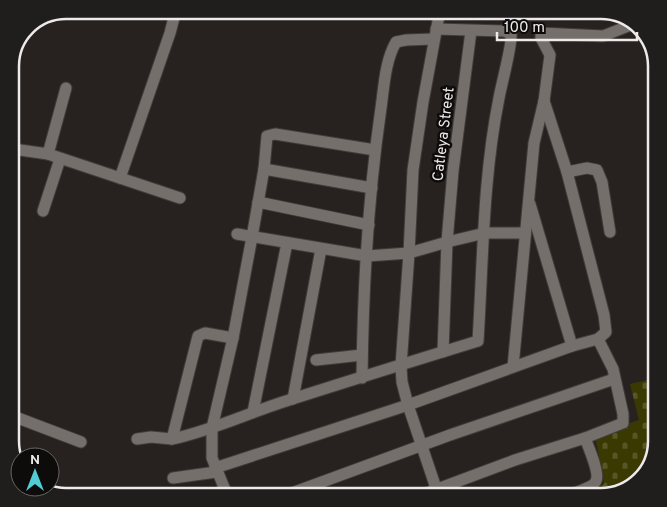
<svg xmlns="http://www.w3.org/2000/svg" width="667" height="507" viewBox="0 0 667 507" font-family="Overpass,sans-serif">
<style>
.cemetery{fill:url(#cemetery-stones)}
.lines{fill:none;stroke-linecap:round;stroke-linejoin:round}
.street-casing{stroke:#413d3a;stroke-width:13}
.street{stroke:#756f6c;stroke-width:11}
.labels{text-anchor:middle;stroke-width:5;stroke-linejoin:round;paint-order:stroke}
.street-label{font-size:15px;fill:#eeeae9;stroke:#0e0c0b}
.rim{fill:none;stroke:#eeeae9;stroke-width:2.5}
</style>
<defs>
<pattern id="cemetery-stones" width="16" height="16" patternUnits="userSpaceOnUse" patternTransform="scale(1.25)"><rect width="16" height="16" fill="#3a3902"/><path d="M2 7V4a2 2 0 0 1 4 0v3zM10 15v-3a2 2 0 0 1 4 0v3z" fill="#575627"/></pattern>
</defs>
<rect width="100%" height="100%" fill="#272220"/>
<g class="cemetery">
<polygon points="657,312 657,372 649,314"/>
<polygon points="657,378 657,442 645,475 601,497 578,497 604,484 595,435 639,420 630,384"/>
</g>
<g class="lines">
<defs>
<g id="street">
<polyline points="20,150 48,154 180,198"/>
<polyline points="48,154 66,88"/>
<polyline points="264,169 372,188"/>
<polyline points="567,172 587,168 597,170 602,182 610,232"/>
<polyline points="120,178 170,33 176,10"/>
<polyline points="258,202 369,225"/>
<polyline points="530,204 572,346"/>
<polyline points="10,207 13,199"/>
<polyline points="43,211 60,159"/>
<polyline points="237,234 367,256 409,253 447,242 485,233 525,233"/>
<path d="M233 338 205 333 198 336 172 439C210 431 246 414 283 402 348 381 413 361 478 341 483 260 483 177 499 98 501 86 513 42 511 34L504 31 436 29"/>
<polyline points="443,352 447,242 453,171 471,31"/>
<polyline points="316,360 362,355"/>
<polyline points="513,367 534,143 544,101 550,55 541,38 541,33 603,36 636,23"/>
<path d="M362 378C363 288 368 197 381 108 384 87 385 61 396 42L406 40 433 39"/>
<polyline points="293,399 321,249"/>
<polyline points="253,412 287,243"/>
<polyline points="10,415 81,442"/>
<polyline points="137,439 151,437 172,439"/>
<polyline points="215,468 408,405 572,346 598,339 606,332 604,315 567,172 544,101"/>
<polyline points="173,478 216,472"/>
<polyline points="228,497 212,458 212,428 233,338 252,237 264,169 267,136 275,134 375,150"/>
<polyline points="281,497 450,435 614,379"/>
<polyline points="416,497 515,460 585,438 623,423 623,414 613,369 598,339"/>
<polyline points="439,497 408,405 402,382 401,366 409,253 413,170 423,102 440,10"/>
<path d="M564 497C571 494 594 487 596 481 600 473 588 446 585 438"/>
</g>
</defs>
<use href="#street" class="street-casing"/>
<use href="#street" class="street"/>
</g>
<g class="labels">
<g class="street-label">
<text transform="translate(443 134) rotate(-83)" y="5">Catleya Street</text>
</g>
</g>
<path d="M0 0H667V507H0ZM66 19H601A47 47 0 0 1 648 66V441A47 47 0 0 1 601 488H66A47 47 0 0 1 19 441V66A47 47 0 0 1 66 19Z" fill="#201e1d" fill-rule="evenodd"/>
<path class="rim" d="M66 19H601A47 47 0 0 1 648 66V441A47 47 0 0 1 601 488H66A47 47 0 0 1 19 441V66A47 47 0 0 1 66 19Z"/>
<g transform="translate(35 472)"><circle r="24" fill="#0e0c0b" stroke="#686564"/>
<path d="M0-4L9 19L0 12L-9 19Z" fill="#51ccd4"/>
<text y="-8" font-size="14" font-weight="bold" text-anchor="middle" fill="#eeeae9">N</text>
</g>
<path d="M497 32v8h140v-8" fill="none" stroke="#eeeae9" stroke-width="2.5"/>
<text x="504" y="32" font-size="15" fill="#eeeae9" stroke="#0e0c0b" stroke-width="4" paint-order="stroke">100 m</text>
</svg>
